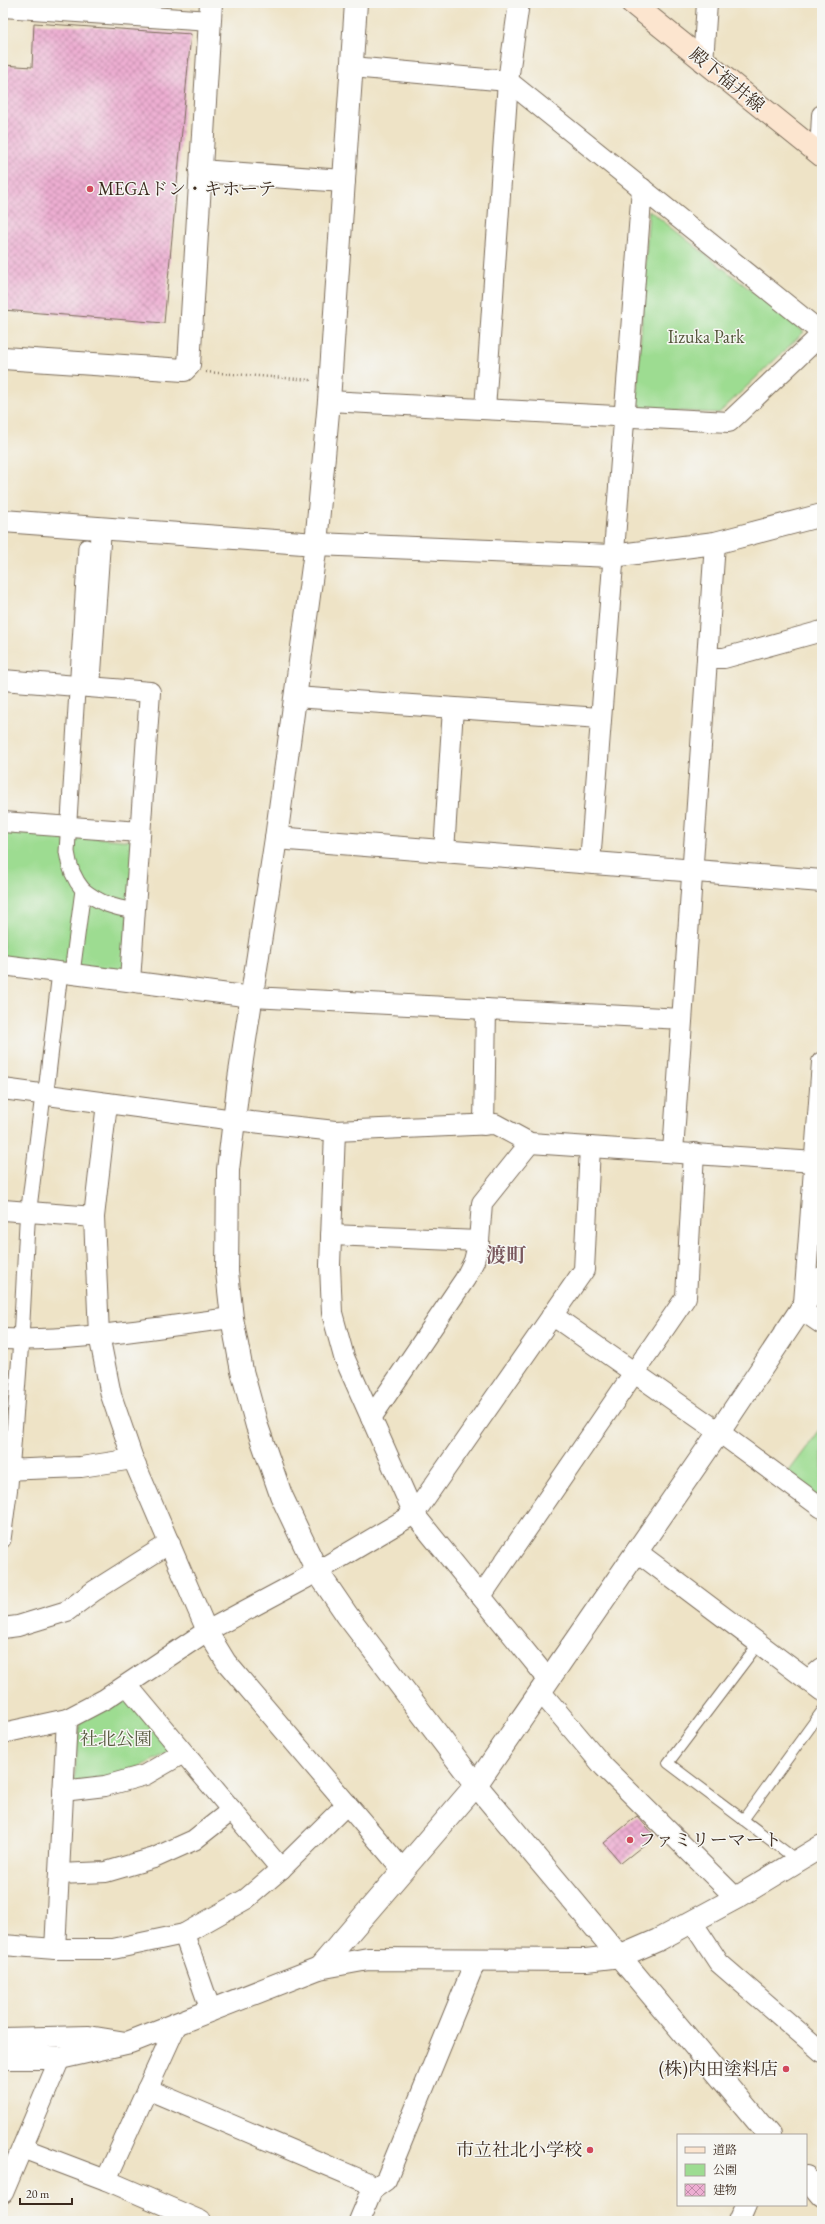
<svg xmlns="http://www.w3.org/2000/svg" width="825" height="2224" viewBox="0 0 825 2224" font-family="'EB Garamond','Noto Serif JP',serif">
<style>
.park{fill:#9ddc91;stroke:#6c8358}
.building{fill:url(#building-cross-hatch)}
.lines{fill:none;stroke-linecap:round;stroke-linejoin:round}
.service-casing{stroke:#7a6b59;stroke-width:12}
.pedestrian-casing{stroke:#7a6b59;stroke-width:17}
.minor-casing{stroke:#7a6b59;stroke-width:22}
.tertiary-casing{stroke:#7a6b59;stroke-width:24}
.secondary-casing{stroke:#7a6b59;stroke-width:24}
.path{stroke:#7a6b59;stroke-width:2.5;stroke-dasharray:1 3;stroke-linecap:butt}
.service{stroke:#fff;stroke-width:10}
.pedestrian{stroke:#fff;stroke-width:15}
.minor{stroke:#fff;stroke-width:20}
.tertiary{stroke:#fff;stroke-width:22}
.secondary{stroke:#fce5cf;stroke-width:22}
.poi-dot{fill:#d1495b;stroke:#f6f6f2;stroke-width:1.5}
.labels{text-anchor:middle;stroke-width:3;stroke-linejoin:round;paint-order:stroke}
.street-label{font-size:18px;fill:#3b2a1e;stroke:#f6f6f2}
.poi-label{font-size:18px;fill:#3b2a1e;stroke:#f6f6f2;text-anchor:start}
.park-label{font-size:18px;fill:#54563b;stroke:#f6f6f2}
.quarter-label{font-size:20px;font-weight:bold;fill:#79585d;stroke:#f6f6f2}
</style>
<defs>
<pattern id="building-cross-hatch" width="8" height="8" patternUnits="userSpaceOnUse"><rect width="8" height="8" fill="#edaed2"/><path d="M0 0l8 8M0 8l8-8" fill="none" stroke="#c18eaa"/></pattern>
</defs>
<rect width="100%" height="100%" fill="#f6f6f2"/>
<filter id="ink" filterUnits="userSpaceOnUse"><feTurbulence type="fractalNoise" baseFrequency=".025" numOctaves="2"/><feDisplacementMap in="SourceGraphic" scale="8" xChannelSelector="R" yChannelSelector="G"/><feConvolveMatrix kernelMatrix="1 2 1 2 8 2 1 2 1" color-interpolation-filters="sRGB"/></filter>
<filter id="wash" filterUnits="userSpaceOnUse"><feTurbulence type="fractalNoise" baseFrequency=".012" numOctaves="4" result="noise"/><feDisplacementMap in="SourceGraphic" scale="16" xChannelSelector="R" yChannelSelector="G"/><feGaussianBlur stdDeviation="0.9" result="paint"/><feColorMatrix in="noise" values="0 0 0 0 0 0 0 0 0 0 0 0 0 0 0 0 0 1.4 0 .05"/><feComposite in="paint" operator="in"/></filter>
<g filter="url(#wash)">
<rect width="100%" height="100%" fill="#eee3c6"/>
<g class="park">
<polygon points="649,210 804,332 719,413 636,409"/>
<polygon points="3,830 134,841 124,971 3,958"/>
<polygon points="822,1427 822,1500 787,1474"/>
<polygon points="124,1696 171,1751 142,1766 105,1779 74,1782 80,1720"/>
</g>
<g id="blocks">
<g class="building">
<polygon points="34,23 191,34 164,323 3,310 3,65 32,67"/>
<polygon points="637,1816 655,1836 621,1863 604,1843"/>
</g>
</g>
</g>
<g filter="url(#ink)">
<use href="#blocks" fill-opacity="0" stroke="#7a6b59" stroke-width="1"/>
<g class="lines">
<defs>
<g id="service">
<polyline points="759,1643 668,1763 798,1861"/>
<polyline points="743,1820 822,1711"/>
</g>
<g id="pedestrian">
<path d="M83 890C101 904 112 907 135 911"/>
<path d="M72 973 83 890C73 878 69 867 67 852L86 547"/>
<polyline points="3,1540 10,1486 21,1340 27,1224 43,1095 47,1083 60,972"/>
</g>
<g id="minor">
<polyline points="3,7 210,21"/>
<polyline points="703,62 707,3"/>
<polyline points="352,67 508,81 822,333"/>
<polyline points="820,154 822,115"/>
<polyline points="329,401 729,422 822,334"/>
<polyline points="485,409 508,81 519,3"/>
<polyline points="707,658 724,658 822,631"/>
<polyline points="3,680 150,692 130,981"/>
<polyline points="90,687 101,528"/>
<polyline points="295,697 600,718"/>
<polyline points="3,822 140,832"/>
<polyline points="444,852 453,708"/>
<path d="M590 863C606 638 626 413 642 188"/>
<polyline points="3,965 252,997 682,1019"/>
<polyline points="3,1089 234,1120 335,1131 495,1124 530,1143 815,1162"/>
<polyline points="107,1103 94,1217 99,1335 111,1395 133,1459 207,1631 226,1662 403,1870"/>
<polyline points="484,1125 486,1009"/>
<polyline points="335,1131 330,1265 332,1313 344,1357 414,1514 548,1679"/>
<polyline points="673,1152 715,543"/>
<polyline points="3,1210 94,1217"/>
<polyline points="331,1235 479,1241"/>
<polyline points="804,1303 822,1062"/>
<polyline points="800,1309 822,1324"/>
<polyline points="552,1315 719,1432 822,1508"/>
<path d="M3 1339C79 1342 156 1327 232 1318"/>
<polyline points="371,1418 465,1279 474,1261 479,1241 482,1203 530,1143"/>
<polyline points="3,1470 81,1467 133,1459"/>
<polyline points="636,1551 822,1691"/>
<polyline points="481,1596 686,1297 694,1153"/>
<polyline points="3,1628 18,1626 67,1611 94,1591 170,1543"/>
<polyline points="808,1680 822,1668"/>
<polyline points="127,1685 281,1869"/>
<polyline points="540,1691 604,1767 736,1898"/>
<polyline points="3,1733 67,1719 105,1699 207,1631 306,1578 414,1514 584,1270 590,1147"/>
<polyline points="63,1791 105,1786 145,1775 183,1753"/>
<polyline points="59,1874 106,1872 154,1858 194,1840 232,1810"/>
<polyline points="692,1922 719,1963 822,2052"/>
<polyline points="184,1934 211,2011"/>
<polyline points="3,1945 55,1949 113,1949 184,1934 246,1899 281,1869 347,1804"/>
<polyline points="55,1949 67,1719"/>
<polyline points="3,2038 89,2036 126,2042"/>
<polyline points="147,2089 366,2182 372,2190 359,2221"/>
<polyline points="22,2148 106,2180 201,2221"/>
<polyline points="106,2180 176,2026"/>
<polyline points="372,2190 386,2180 476,1960"/>
<polyline points="3,2193 60,2058"/>
<polyline points="739,2221 746,2205"/>
</g>
<g id="tertiary">
<polyline points="200,171 344,181"/>
<polyline points="3,358 184,370 189,365 211,3"/>
<polyline points="3,521 316,544 329,401 356,3"/>
<polyline points="276,838 822,881"/>
<polyline points="319,1968 476,1785 719,1432 822,1278"/>
<polyline points="3,2058 60,2058 130,2042 319,1968 368,1959 586,1960 621,1956 658,1940 736,1898 822,1846"/>
<polyline points="769,2135 476,1785 347,1615 317,1571 281,1495 257,1426 242,1371 232,1318 227,1272 228,1170 239,1079 276,838 316,544 612,556 715,543 822,515"/>
<polyline points="806,2177 822,2196"/>
</g>
<polyline id="secondary" points="632,3 822,156"/>
</defs>
<use href="#service" class="service-casing"/>
<use href="#pedestrian" class="pedestrian-casing"/>
<use href="#minor" class="minor-casing"/>
<use href="#tertiary" class="tertiary-casing"/>
<use href="#secondary" class="secondary-casing"/>
<polyline class="path" points="206,372 311,380"/>
<use href="#service" class="service"/>
<use href="#pedestrian" class="pedestrian"/>
<use href="#minor" class="minor"/>
<use href="#tertiary" class="tertiary"/>
<use href="#secondary" class="secondary"/>
</g>
</g>
<g class="poi-dot">
<circle cx="90" cy="189" r="4"/>
<circle cx="630" cy="1840" r="4"/>
<circle cx="786" cy="2069" r="4"/>
<circle cx="590" cy="2150" r="4"/>
</g>
<g class="labels">
<g class="street-label">
<text transform="translate(727 80) rotate(39)" y="6">殿下福井線</text>
</g>
<g class="poi-label">
<text x="98" y="195">MEGAドン・キホーテ</text>
<text x="638" y="1846">ファミリーマート</text>
<text x="778" y="2075" text-anchor="end">(株)内田塗料店</text>
<text x="582" y="2156" text-anchor="end">市立社北小学校</text>
</g>
<g class="park-label">
<text x="706" y="343">Iizuka Park</text>
<text x="116" y="1745">社北公園</text>
</g>
<g class="quarter-label">
<text x="506" y="1262">渡町</text>
</g>
</g>
<rect width="825" height="2224" fill="none" stroke="#f6f6f2" stroke-width="16"/>
<rect x="677" y="2134" width="130" height="72" fill="#f6f6f2" stroke="#aba49d"/>
<rect x="685" y="2147" width="20" height="6" fill="#fce5cf" stroke="#aba49d"/>
<text x="713" y="2154" font-size="12" fill="#3b2a1e">道路</text>
<rect x="685" y="2164" width="20" height="12" fill="#9ddc91" stroke="#aba49d"/>
<text x="713" y="2174" font-size="12" fill="#3b2a1e">公園</text>
<rect x="685" y="2184" width="20" height="12" fill="url(#building-cross-hatch)" stroke="#aba49d"/>
<text x="713" y="2194" font-size="12" fill="#3b2a1e">建物</text>
<path d="M20 2198v6h52v-6" fill="none" stroke="#3b2a1e" stroke-width="2"/>
<text x="26" y="2198" font-size="12" fill="#3b2a1e" stroke="#f6f6f2" stroke-width="3" paint-order="stroke">20 m</text>
</svg>
